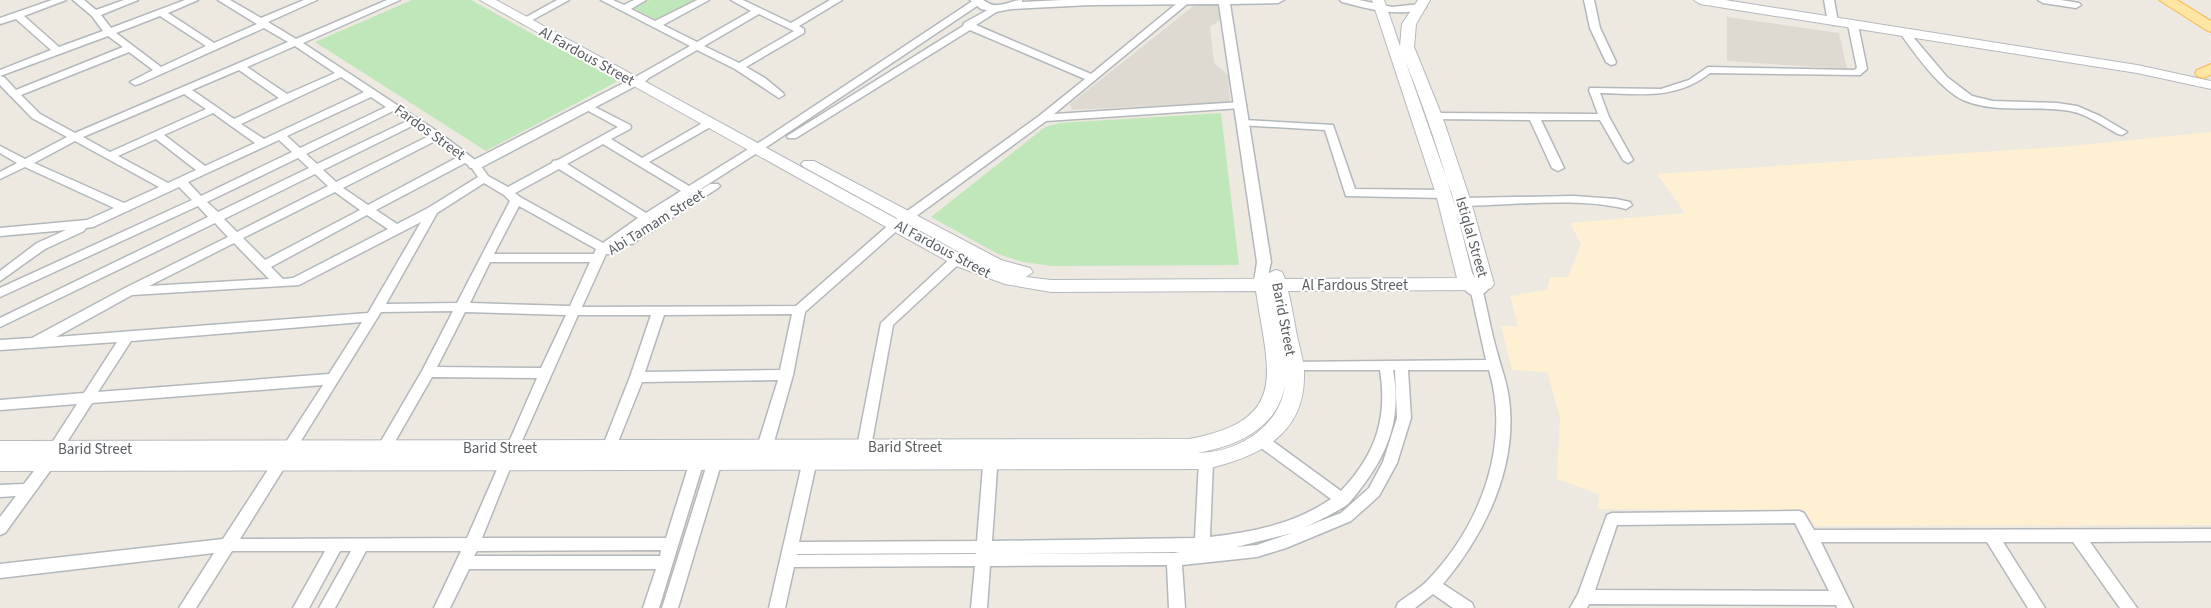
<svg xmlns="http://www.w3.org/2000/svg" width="2211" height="608" viewBox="0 0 2211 608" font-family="'Source Sans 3',sans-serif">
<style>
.commercial{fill:#fff0d3}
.education{fill:#dfdad1}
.green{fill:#bfe7ba}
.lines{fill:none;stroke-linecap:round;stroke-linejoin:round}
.minor-casing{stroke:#b3b8bc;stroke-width:3}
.tertiary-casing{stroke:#b3b8bc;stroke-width:3}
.secondary-casing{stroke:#b4b9be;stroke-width:2}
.primary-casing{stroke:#fbb64b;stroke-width:2}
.minor{fill:#fff;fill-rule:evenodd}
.tertiary{fill:#fff;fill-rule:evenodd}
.secondary{fill:#fff;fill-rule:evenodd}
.primary{fill:#ffe6a3;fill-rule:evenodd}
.labels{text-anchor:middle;stroke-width:4;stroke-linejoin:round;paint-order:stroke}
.street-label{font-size:15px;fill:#595e62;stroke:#fff}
</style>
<rect width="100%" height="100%" fill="#ede9e0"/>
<polygon class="commercial" points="2211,132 2211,525 1812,526 1804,510 1598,509 1599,494 1557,479 1560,417 1547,372 1512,370 1501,326 1518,326 1510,296 1547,290 1550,277 1568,277 1581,244 1570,223 1685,213 1657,174 2072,146"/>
<g class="education">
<polygon points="1196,4 1218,4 1220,20 1210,27 1214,63 1228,75 1230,102 1072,110 1070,104"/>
<polygon points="1727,17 1839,33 1847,69 1727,61"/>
</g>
<g class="green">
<polygon points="412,0 471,0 618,81 486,151 315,42"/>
<polygon points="650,0 695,0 656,20 633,8"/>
<polygon points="1221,113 1239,265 1052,266 1023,262 998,254 931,217 1045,127 1059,123"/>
</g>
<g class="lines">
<defs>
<g id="minor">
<path d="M52 0H66L24 16 59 47 103 31 92 16 73 0H84L96 10 124 0H138L101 15 111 28 185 0H198L168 13 214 43 257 24 218 0H230L261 18 304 0H317L268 22 296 39 387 0H400L303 43 441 134 479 163 488 176 508 187 552 163 553 161 558 160 618 127 583 108 582 106 587 103 630 125 631 127 630 129 611 139 642 158 706 121H714L715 123 714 125 649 162 689 186 763 140 974 0H980V4L771 144 638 229 710 184H718L720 186 718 188 632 244H624L623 240 612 248 615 251 613 254H606L582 307 796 306 892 222 1039 116 1085 79 970 30 796 138H788L787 136 963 26 964 23 993 7H999L1001 9 976 25 1091 74 1181 0H1192L1054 114 1241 102 1246 105 1241 108 1046 121 900 228 805 312 793 375 770 456 768 460 763 462 758 460 756 456 757 447 778 380 642 382 614 452 609 453 604 452 602 448 630 377 651 315H578L513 461 482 538H666L690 461 692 457 697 455 702 457 704 461 659 608H643L656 569H469L450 608H434L461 551H366L335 608H319L351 551H340L309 608H293L325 551H232L196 608H179L214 553 0 578V564L223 539 323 385 92 403 60 453 55 454 50 453 48 449 77 404 0 410V400L84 393 117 342 0 350V340L32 338 125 288 228 237 215 223 0 327V318L208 217 198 206 0 297V288L192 200 179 187 93 227 86 228 84 231 45 249 0 281V271L37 243 66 230 0 236V228L87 220 114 208 25 167 0 179V172L17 163 0 153V146L25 159 67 137 32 118 0 85V70L51 50 16 19 0 24V18ZM160 16 206 46 161 67 116 33ZM264 28 288 42 75 133 40 114 21 95 129 52 153 70 130 82 135 85 139 84ZM108 36 123 47 16 90 4 77 0 76ZM295 46 335 73 287 94 247 67ZM239 70 279 98 234 119 192 90ZM341 77 364 92 264 139 241 124ZM184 94 206 109 110 152 83 137ZM371 97 386 107 300 148 287 136ZM393 111 407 121 317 164 306 154ZM213 113 255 143 205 166 164 135ZM414 125 429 136 336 182 323 170ZM156 139 196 170 168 183 118 156ZM279 140 292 152 201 196 188 182ZM75 141 159 187 124 203 34 163ZM435 141 458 157 368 205 343 188ZM603 144 681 191 646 213 567 164ZM298 158 309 168 218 212 207 202ZM465 163 471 167 478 177 428 208 397 224 376 210ZM559 169 638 218 603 243 520 197 515 193ZM315 174 328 186 237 232 224 219ZM484 183 504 195 510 201 457 303 386 304 437 213ZM335 192 360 210 265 260 243 238ZM519 206 596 249 594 254H494ZM367 215 388 229 293 278 283 279 271 267ZM421 222 368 313 56 337 132 295 299 285ZM234 243 269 279 149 286ZM490 262H590L570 306 470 303ZM453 311 422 371 377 448 379 452 384 453 389 452 432 377 537 378 467 538 240 539 381 312ZM465 312 566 315 541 368 437 367ZM792 314 780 370 645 372 664 315ZM362 322 329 374 98 392 131 341ZM661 550 660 556H474L477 551Z"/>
<polygon points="557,0 569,0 527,23 524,24 519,21"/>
<path d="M601 0H613L624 5 634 0H646L631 9 655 21 697 0H709L663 25 697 42 751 11 731 0H743L791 23 830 0H842L799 26 804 29V33L746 67 765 78 783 93 784 95 779 98 735 69 697 50 647 79H639V75L690 46ZM759 14 794 31 739 63 704 46Z"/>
<polygon points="1584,0 1594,0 1600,28 1616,62 1615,64 1611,65 1606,62 1590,28"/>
<polygon points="1824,0 1834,0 1838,22 1836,24 1833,25 1828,22"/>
<polygon points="2038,0 2061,0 2079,3 2081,5 2076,8 2043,3"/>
<path d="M1853 22 1858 25 1867 69 1860 75 1710 73C1676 100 1641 94 1600 93L1609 117 1633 160 1628 163 1623 160 1600 120H1541L1564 168 1558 171 1552 168 1530 120 1435 119 1430 116 1435 113 1598 114 1589 90 1590 88 1661 89 1689 80 1708 67 1854 70 1857 68 1848 25Z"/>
<path d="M1905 30 1908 31 1947 77 1972 96 1993 101 2057 103 2077 106 2100 116 2127 132 2122 135 2118 134C2103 126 2087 114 2070 111 2035 105 1996 114 1963 100 1940 89 1915 54 1900 33Z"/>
<polygon points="1243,120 1333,125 1355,189 1444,190 1450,194 1444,198 1346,196 1325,130 1239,125 1238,123"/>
<path d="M1574 196 1616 199 1630 202 1632 205 1626 209C1581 197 1511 205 1463 206L1457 202 1463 198Z"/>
<polygon points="957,255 963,259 961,262 893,325 871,447 869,451 864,452 859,451 857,447 881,323 953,256"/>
<path d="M1477 288 1483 292C1488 312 1491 332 1497 352 1501 367 1507 383 1509 399 1518 467 1485 534 1443 584L1472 603 1474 608H1453L1433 594 1415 608H1396L1398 603C1408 595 1420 589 1428 580 1481 525 1511 444 1489 370H1408L1411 418 1397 463 1379 496 1351 521 1286 548 1257 557 1182 565 1185 608H1169L1167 565 990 566 987 608H971L975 566 794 567 785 608H769L803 460 805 456 810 454 815 456 817 460 799 542 977 541 984 454 986 450 991 448 996 450 998 454 992 541 1195 538 1199 461 1201 457 1206 455 1211 457 1213 461 1210 537C1254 532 1294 524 1331 499L1257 445 1255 441 1257 437 1262 436 1267 437 1341 491C1375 455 1388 419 1380 370H1293L1288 368 1286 365 1288 362 1486 360 1471 292ZM1393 370H1395L1397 418 1383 462 1369 488 1341 513 1305 527C1314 523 1343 509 1349 503 1384 462 1403 425 1393 370ZM1292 533 1257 545 1236 547ZM1175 552H1180L1174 553 991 554ZM976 553V554L797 555V554Z"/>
<polygon points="715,455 720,457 722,461 678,608 662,608 708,461 710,457"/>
<polygon points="48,457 53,459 55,463 53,467 5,533 0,535 0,517 16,496 0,497 0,485 24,484 43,459"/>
<path d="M1799 511 1804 513 1814 530 2211 529V541L2090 542 2137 608H2120L2073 542H2003L2045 608H2028L1987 542H1821L1853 608H1837L1836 605 1589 604 1587 608H1570L1578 594 1607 515 1612 513ZM1795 523 1829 591 1595 590 1617 525Z"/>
</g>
<g id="tertiary">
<path d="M970 0C974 0 980 0 983 0 989 3 991 6 998 5 1007 5 1013 0 1022 0V2L1063 0H1284L1278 3 1230 4 1271 262 1267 280H1257L1255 276 1257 262 1219 4 1090 5 1011 9 996 12 981 9Z"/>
<path d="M1340 0H1359L1392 7 1420 4 1426 7 1424 9C1395 17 1370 9 1342 2Z"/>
<polygon points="643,73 647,74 649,77 647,80 480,168 470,168 468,165 470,162"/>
<path d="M1468 279 1477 284 1485 279 1490 280 1492 284C1483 299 1470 300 1461 284L1463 280Z"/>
</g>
<g id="secondary">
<path d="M480 0H496L968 258 979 263 804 167 801 164 804 161H814L1001 260 1030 268 1033 272 1026 277 1051 280 1254 279 1256 272 1262 270 1269 273 1276 270 1282 272 1285 279 1457 278 1436 194 1372 0H1384L1400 46 1402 24 1418 0H1430L1416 24 1414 47 1442 116 1471 202 1494 284 1491 288 1485 290 1288 291C1292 306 1294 321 1297 336 1300 350 1305 364 1304 378 1303 437 1256 457 1206 469L0 471V441L1189 439C1291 420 1268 372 1256 291L1051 292 1005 284 956 266ZM1405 60C1434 131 1455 204 1475 278L1472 273 1452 194ZM1285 385C1280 427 1238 453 1197 453 1237 446 1277 429 1285 385Z"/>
<polygon points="1694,0 1725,0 2137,65 2211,81 2211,89 2137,73 1700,4"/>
</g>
<g id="primary">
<polygon points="2159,0 2177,0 2211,21 2211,32 2206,30"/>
<polygon points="2211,64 2211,75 2203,78 2197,76 2195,73 2197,70"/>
</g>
</defs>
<use href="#minor" class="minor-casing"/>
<use href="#tertiary" class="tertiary-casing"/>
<use href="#secondary" class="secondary-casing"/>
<use href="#primary" class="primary-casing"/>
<use href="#minor" class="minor"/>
<use href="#tertiary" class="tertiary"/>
<use href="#secondary" class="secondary"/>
<use href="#primary" class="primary"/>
</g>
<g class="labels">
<g class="street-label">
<text transform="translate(587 56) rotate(29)" y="5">Al Fardous Street</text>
<text transform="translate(430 132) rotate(36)" y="5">Fardos Street</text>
<text transform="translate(656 222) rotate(-32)" y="5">Abi Tamam Street</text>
<text transform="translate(1472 237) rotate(74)" y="5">Istiqlal Street</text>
<text transform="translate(943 249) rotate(28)" y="5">Al Fardous Street</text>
<text x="1355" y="290">Al Fardous Street</text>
<text transform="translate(1284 319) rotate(79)" y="5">Barid Street</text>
<text x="905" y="452">Barid Street</text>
<text x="500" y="453">Barid Street</text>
<text x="95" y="454">Barid Street</text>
</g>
</g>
</svg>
